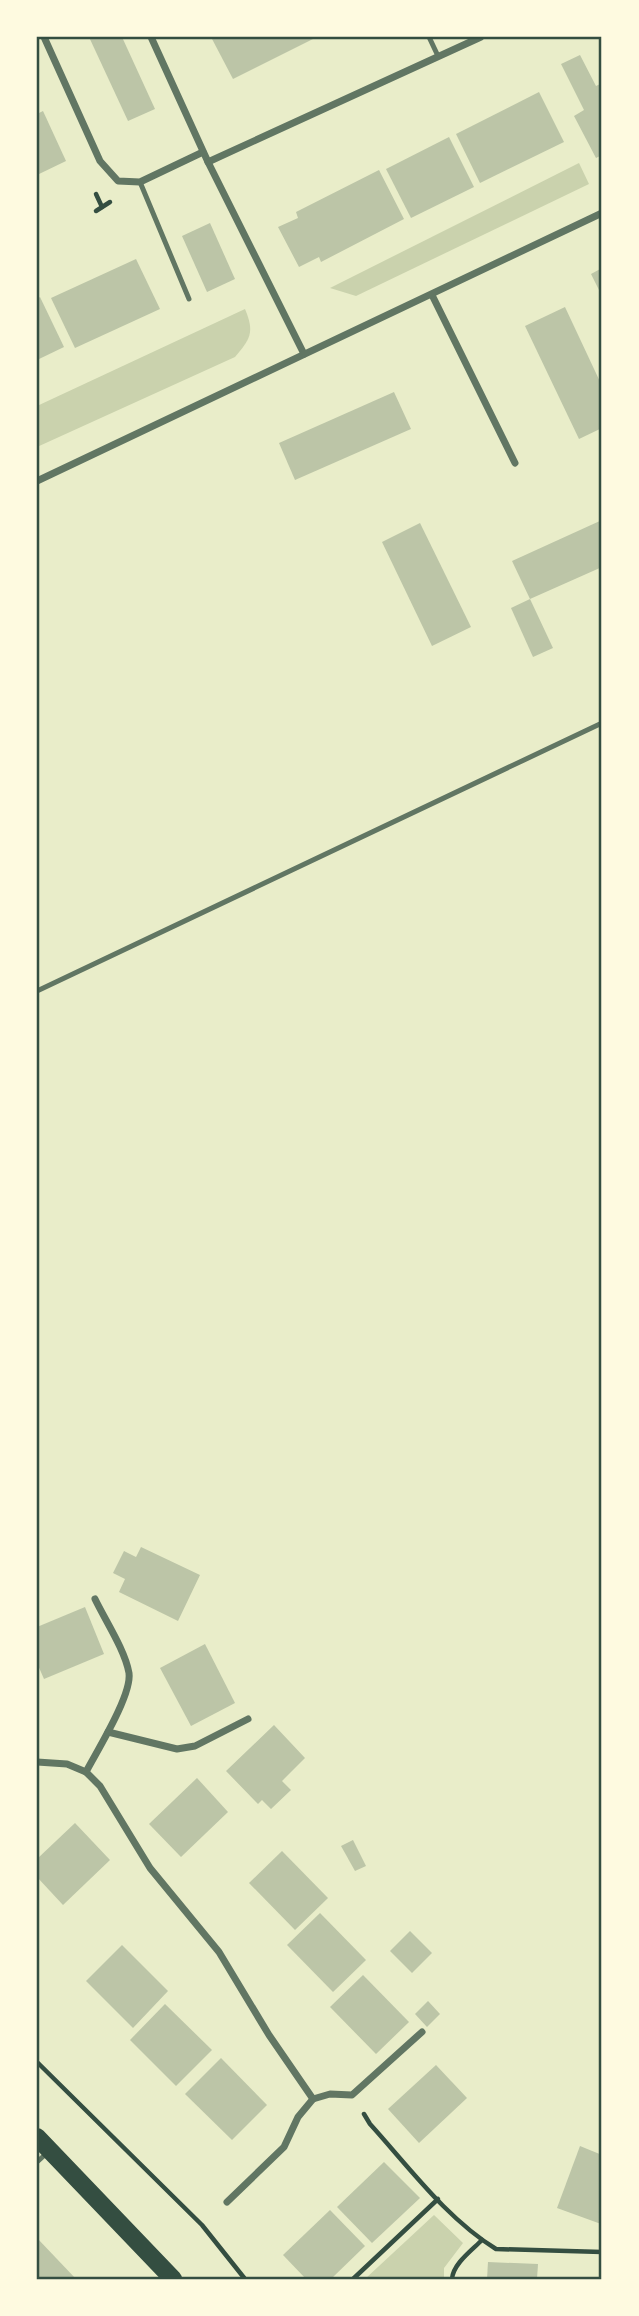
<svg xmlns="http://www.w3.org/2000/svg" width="639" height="2316" viewBox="0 0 639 2316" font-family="'Source Sans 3',sans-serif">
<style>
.green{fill:#cad2ad}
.building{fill:#bcc5a7}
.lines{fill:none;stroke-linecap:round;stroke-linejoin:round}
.path{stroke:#344e41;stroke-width:4.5}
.service{stroke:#617663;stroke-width:5}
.minor{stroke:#617663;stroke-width:7}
.primary{stroke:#344e41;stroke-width:18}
.neatline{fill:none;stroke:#344e41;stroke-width:2.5}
</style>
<rect width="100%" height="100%" fill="#e9edc9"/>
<g class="green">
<polygon points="579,163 589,184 356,296 330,288"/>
<path d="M245 309C255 333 250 339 235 357L37 447V406Z"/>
<polygon points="434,2215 463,2243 444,2268 444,2279 365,2279"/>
</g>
<g class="building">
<polygon points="89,37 122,37 155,109 128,121"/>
<polygon points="211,37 317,37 233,79"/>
<polygon points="580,55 596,86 602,83 602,155 596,158 574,116 584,110 561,64"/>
<polygon points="539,92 564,142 480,183 456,134"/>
<polygon points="43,111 66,161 37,175 37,114"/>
<polygon points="449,137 474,187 411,218 386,169"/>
<polygon points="379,170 404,219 321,262 319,257 299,267 278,227 298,218 296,212"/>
<polygon points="210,223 235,279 207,292 182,236"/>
<polygon points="136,259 160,309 75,348 51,298"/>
<polygon points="602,268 602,296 591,274"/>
<polygon points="40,297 64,347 37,360 37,299"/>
<polygon points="565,307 602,386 602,428 579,439 525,326"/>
<polygon points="394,392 411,429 295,480 279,443"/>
<polygon points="602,520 602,567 530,599 512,561"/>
<polygon points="420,523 471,627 432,646 382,542"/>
<polygon points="530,599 553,648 533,657 511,608"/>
<polygon points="141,1547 200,1575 178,1621 119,1592 125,1579 113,1573 124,1551 136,1557"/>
<polygon points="85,1607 104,1654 44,1679 37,1663 37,1627"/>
<polygon points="205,1644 235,1703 191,1726 160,1668"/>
<polygon points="274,1725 305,1758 282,1781 291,1790 271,1809 262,1800 258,1804 226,1771"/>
<polygon points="197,1778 228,1812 181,1857 149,1824"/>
<polygon points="75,1823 110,1860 63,1905 37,1877 37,1859"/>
<polygon points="353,1840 366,1866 355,1871 341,1846"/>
<polygon points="282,1851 328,1898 295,1930 249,1883"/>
<polygon points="320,1913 366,1960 333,1992 287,1945"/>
<polygon points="410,1931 432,1953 412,1973 390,1951"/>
<polygon points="122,1945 168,1991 133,2028 86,1981"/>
<polygon points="363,1975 409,2022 376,2054 330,2007"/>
<polygon points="428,2001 440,2014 427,2027 415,2014"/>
<polygon points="165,2004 212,2050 176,2086 130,2040"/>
<polygon points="221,2058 267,2105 232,2140 185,2094"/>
<polygon points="436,2065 467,2098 419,2143 388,2109"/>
<polygon points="580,2146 602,2155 601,2224 557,2208"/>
<polygon points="384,2162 420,2198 372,2243 337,2207"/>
<polygon points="330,2210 365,2246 331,2279 306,2279 283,2255"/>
<polygon points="37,2238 76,2279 37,2279"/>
<polygon points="488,2262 538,2264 537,2279 487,2279"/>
</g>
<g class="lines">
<g class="path">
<polyline points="96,194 102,207"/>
<polyline points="96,211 110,202"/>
<polyline points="37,2062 202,2225 245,2279"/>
<path d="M364 2114 370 2124C409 2167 446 2218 496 2249L602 2252"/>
<polyline points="353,2279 438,2199"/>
<path d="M452 2279C453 2264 471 2251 482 2240"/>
</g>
<g class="service">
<polyline points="429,37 438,56"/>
<polyline points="140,182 189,299"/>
<polyline points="37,991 602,723"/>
<polyline points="37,2162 48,2152"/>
</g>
<g class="minor">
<polyline points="44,37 100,161 118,181 140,182 203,152"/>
<polyline points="151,37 208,162 304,354"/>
<polyline points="208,162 481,37"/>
<polyline points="432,295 515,463"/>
<polyline points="37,481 602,213"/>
<polyline points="108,1732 177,1749 195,1746 248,1719"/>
<path d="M37 1762 67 1764 86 1772C97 1751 132 1695 129 1673 125 1650 105 1620 95 1599"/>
<polyline points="86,1772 100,1786 150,1868 219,1952 269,2035 313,2099 330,2094 352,2095 422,2032"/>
<polyline points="227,2202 284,2147 298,2117 313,2099"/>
</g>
<polyline class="primary" points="37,2137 173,2279"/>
</g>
<rect width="639" height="2316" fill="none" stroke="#fefae0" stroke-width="77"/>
<rect x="38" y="38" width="562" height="2240" class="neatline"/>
</svg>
